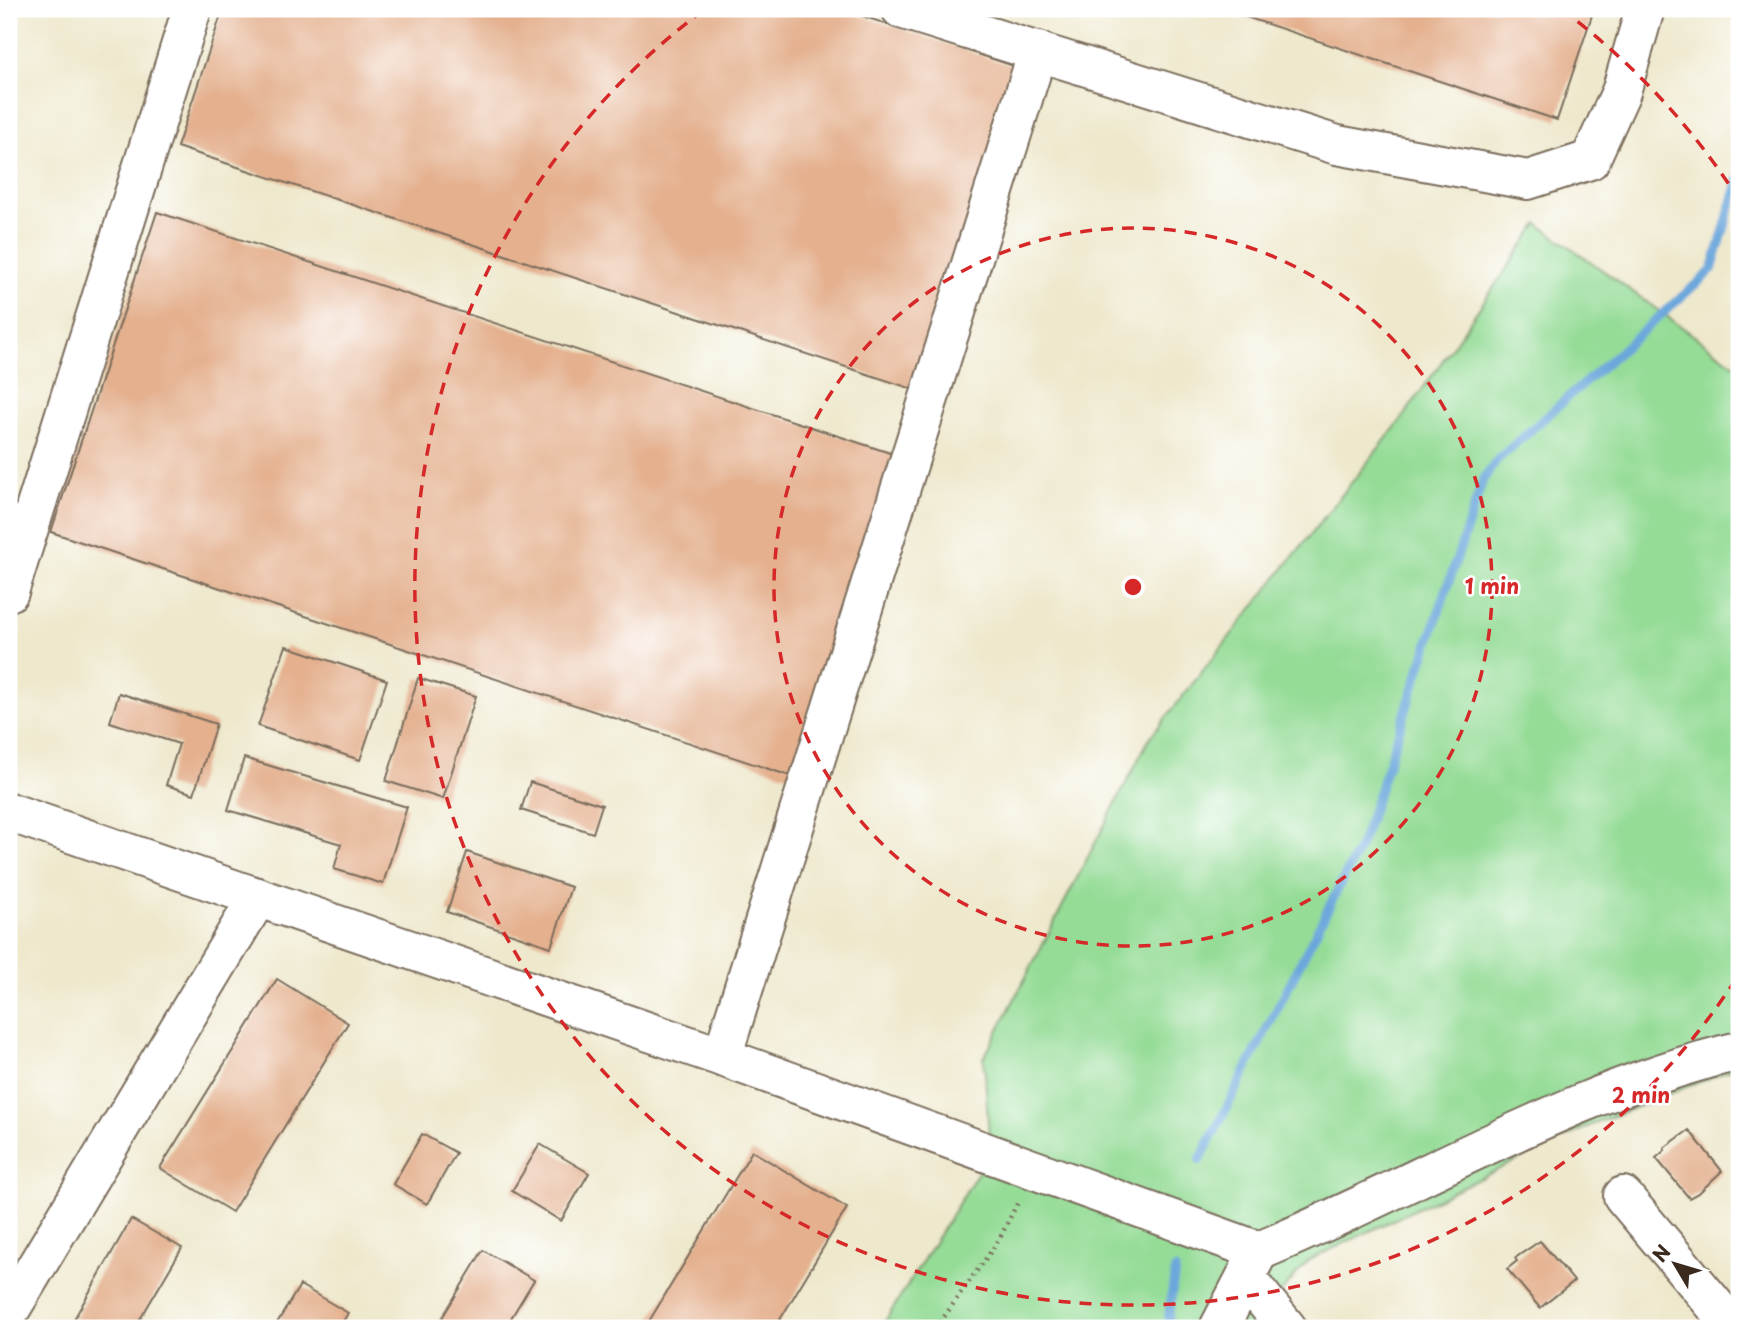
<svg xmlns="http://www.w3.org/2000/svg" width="1748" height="1337" viewBox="0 0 1748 1337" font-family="'Playpen Sans',sans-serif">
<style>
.green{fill:#95dc97;stroke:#68835a;stroke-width:2}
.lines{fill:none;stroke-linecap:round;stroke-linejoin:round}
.stream{stroke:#6ca7dc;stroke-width:9}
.building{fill:#e4b08e}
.minor-casing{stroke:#7a6c5b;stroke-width:42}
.path{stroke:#7a6c5b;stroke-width:4.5;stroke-dasharray:2 5;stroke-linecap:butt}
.minor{stroke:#fff;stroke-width:38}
.ring{fill:none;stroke:#d62828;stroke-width:3.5;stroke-dasharray:12 9}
.centre{fill:#d62828;stroke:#fff;stroke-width:3.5}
.ring-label{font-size:21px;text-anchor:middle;font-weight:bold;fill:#d62828;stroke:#fff;stroke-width:5;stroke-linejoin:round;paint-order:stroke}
</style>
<rect width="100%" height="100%" fill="#fff"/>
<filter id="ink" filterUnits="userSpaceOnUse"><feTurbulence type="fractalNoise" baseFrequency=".0143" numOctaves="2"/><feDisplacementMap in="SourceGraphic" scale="14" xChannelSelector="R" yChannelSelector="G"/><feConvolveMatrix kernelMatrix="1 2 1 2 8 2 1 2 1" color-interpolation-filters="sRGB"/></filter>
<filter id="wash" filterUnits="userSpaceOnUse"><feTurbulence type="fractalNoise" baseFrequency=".00686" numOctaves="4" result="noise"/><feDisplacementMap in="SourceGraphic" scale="28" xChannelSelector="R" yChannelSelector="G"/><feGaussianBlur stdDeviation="1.57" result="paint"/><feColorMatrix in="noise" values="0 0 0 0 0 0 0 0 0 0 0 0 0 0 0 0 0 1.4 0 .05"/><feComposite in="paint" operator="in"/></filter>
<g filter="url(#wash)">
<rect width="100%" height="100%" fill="#eee8cc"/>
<polygon class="green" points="1538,224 1739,368 1739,1066 1589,1126 1309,1260 1250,1328 881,1328 990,1153 984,1058 1149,739 1401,420"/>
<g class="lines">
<g class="stream">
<polyline points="1200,1160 1362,842 1483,480 1497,460 1712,270 1739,179"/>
<polyline points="1167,1328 1175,1270"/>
</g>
</g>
<g id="blocks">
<g class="building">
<polygon points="223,9 841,9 1029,71 922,392 177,147"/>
<polygon points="1222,9 1594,9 1557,120"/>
<polygon points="157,212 896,455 790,776 51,532"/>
<polygon points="286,646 387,680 360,760 258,726"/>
<polygon points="418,678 476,696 443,799 386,781"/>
<polygon points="119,693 216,724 194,794 166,785 179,744 110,722"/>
<polygon points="244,758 407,807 383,884 334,869 341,844 228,810"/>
<polygon points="530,782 602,805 593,833 521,810"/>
<polygon points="467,852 571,887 551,947 447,912"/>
<polygon points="277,979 348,1023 232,1212 160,1168"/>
<polygon points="1689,1130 1722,1171 1700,1192 1689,1198 1656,1158 1665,1150 1664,1148"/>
<polygon points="422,1134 456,1153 427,1204 393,1184"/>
<polygon points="540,1144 589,1173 561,1221 512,1191"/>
<polygon points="752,1151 847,1208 775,1328 645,1328"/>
<polygon points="131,1219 182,1248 135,1328 69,1328"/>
<polygon points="1540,1241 1574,1281 1540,1308 1507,1269 1517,1261 1515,1258"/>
<polygon points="483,1250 534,1280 505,1328 436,1328"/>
<polygon points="300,1285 348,1313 339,1328 274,1328"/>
</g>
</g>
</g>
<g filter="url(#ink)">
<use href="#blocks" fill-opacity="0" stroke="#7a6c5b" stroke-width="2"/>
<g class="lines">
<defs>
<g id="minor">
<polyline points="901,9 1337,145 1528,180 1590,160 1621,92 1645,9"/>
<polyline points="9,592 192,9"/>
<path d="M9 812 722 1057 1259 1251C1418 1185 1572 1090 1739 1051"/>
<polyline points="722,1057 1038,51"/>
<polyline points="1623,1196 1734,1328"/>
<polyline points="1247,1279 1287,1328"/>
<polyline points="9,1312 258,897"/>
<polyline points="1219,1328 1259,1251"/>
</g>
</defs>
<use href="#minor" class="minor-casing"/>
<polyline class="path" points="936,1328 999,1240 1019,1200"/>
<use href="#minor" class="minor"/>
</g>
</g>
<g class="ring">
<circle cx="1133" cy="587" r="359"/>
<path d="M1736 979A719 719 0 1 1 705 9M1561 9A719 719 0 0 1 1736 195"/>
</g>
<circle cx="1133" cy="587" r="10" class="centre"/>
<g class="ring-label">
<text x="1492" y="594">1 min</text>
<text x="1641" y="1103">2 min</text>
</g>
<rect width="1748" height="1337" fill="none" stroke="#fff" stroke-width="35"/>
<g transform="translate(1675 1264) rotate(308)" stroke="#ffffff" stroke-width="5" paint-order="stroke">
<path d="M0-5L12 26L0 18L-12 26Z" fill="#3b2a1e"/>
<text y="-10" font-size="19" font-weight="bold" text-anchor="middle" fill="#3b2a1e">N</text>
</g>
</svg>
